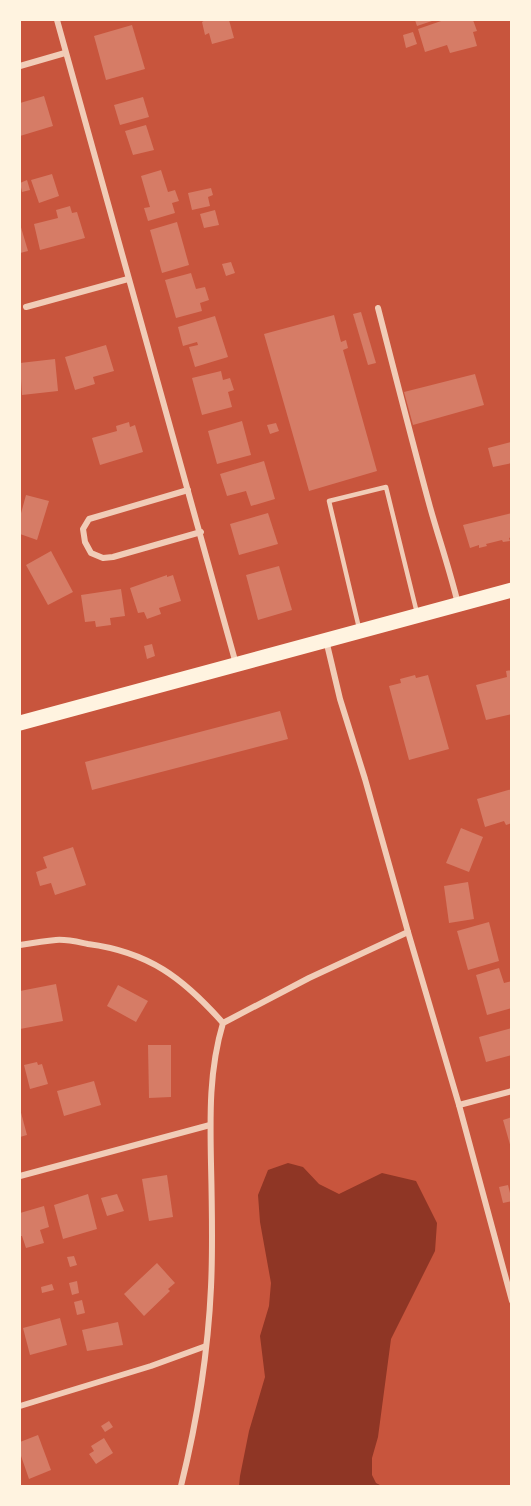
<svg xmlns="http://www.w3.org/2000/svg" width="531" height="1506" viewBox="0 0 531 1506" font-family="'PT Sans Narrow',sans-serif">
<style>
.water{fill:#8f3625}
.building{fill:#d67c66}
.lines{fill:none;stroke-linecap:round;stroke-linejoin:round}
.service{stroke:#f1ccb7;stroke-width:4.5}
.minor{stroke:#f1ccb7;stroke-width:6}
.primary{stroke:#fff3e0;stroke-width:15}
</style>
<rect width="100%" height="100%" fill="#c8553d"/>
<polygon class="water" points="288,1163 303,1167 319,1184 339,1194 382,1173 416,1181 437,1223 435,1251 391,1339 378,1437 372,1458 372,1475 376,1483 382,1486 239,1486 240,1476 249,1431 265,1377 260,1336 269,1306 271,1283 260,1222 258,1195 268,1170"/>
<g class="building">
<polygon points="205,20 229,20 234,38 212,44 209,33 205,35 202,22"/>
<polygon points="415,20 435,20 417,26"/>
<polygon points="444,20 473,20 477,31 473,32 477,46 450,53 447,45 425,52 418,29"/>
<polygon points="132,25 145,69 106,80 94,36"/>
<polygon points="413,32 417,44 406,48 403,35"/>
<polygon points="44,96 53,126 20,136 20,103"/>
<polygon points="143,97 149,117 120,125 114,105"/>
<polygon points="146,125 154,150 133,155 125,131"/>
<polygon points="161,170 168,192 175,190 179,201 172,203 175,213 148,221 144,208 150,207 141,176"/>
<polygon points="52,174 59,196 39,203 31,180"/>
<polygon points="27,180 30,190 22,192 20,183"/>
<polygon points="211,188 213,195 208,197 210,206 192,210 188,193"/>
<polygon points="70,206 72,213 77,212 85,238 40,250 34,224 58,218 56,210"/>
<polygon points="215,210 219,225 204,228 200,214"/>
<polygon points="177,222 189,265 162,273 150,230"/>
<polygon points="20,224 28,251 20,253"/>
<polygon points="231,262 235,273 226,276 222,264"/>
<polygon points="191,273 196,289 205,287 209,300 200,303 202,311 176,318 165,280"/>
<polygon points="361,312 376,363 368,365 353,314"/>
<polygon points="334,315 341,342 346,340 348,348 343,350 377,471 309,491 264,334"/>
<polygon points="215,316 228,357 195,367 189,347 198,345 197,342 183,346 178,327"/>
<polygon points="106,345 114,371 93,377 95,384 75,390 65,357"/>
<polygon points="55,359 58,391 22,395 20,363"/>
<polygon points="221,371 223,380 230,378 234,390 228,392 232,407 202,415 192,378"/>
<polygon points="475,374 484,405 413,425 404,392"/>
<polygon points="242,421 251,455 217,464 208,431"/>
<polygon points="129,422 130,427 135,425 143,452 100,465 92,438 117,431 116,426"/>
<polygon points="276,423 279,431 270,434 267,425"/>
<polygon points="511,442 512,463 493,467 488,448"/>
<polygon points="264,461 275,499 251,506 246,491 227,496 220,474"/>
<polygon points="26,495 49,501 37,540 20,534 20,517"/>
<polygon points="268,513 278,544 239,555 230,524"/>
<polygon points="512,513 512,537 509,538 510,541 503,542 502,540 486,544 487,546 479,548 479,545 470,548 463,525"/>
<polygon points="51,551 73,592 48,605 26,565"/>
<polygon points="279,566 292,610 258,620 246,575"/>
<polygon points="167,575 167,577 173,575 181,601 159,608 161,614 147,619 144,612 138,613 130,588"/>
<polygon points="121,589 125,616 110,618 111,625 96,627 95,621 85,622 81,595"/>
<polygon points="152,644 155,656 147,659 144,646"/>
<polygon points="512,670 512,714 486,720 476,685 507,677 506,671"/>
<polygon points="415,675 416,678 428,675 449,749 409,760 389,686 401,683 400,679"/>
<polygon points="280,711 288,739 92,790 85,762"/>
<polygon points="512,789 512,823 506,825 504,821 485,827 477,799"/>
<polygon points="461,828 483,837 469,872 446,863"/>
<polygon points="73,847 86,885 55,895 51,883 40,886 36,872 47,868 43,857"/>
<polygon points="468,882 474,919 449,923 444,886"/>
<polygon points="489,922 499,961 468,970 457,931"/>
<polygon points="499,968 504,983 512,981 512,1008 487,1015 476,975"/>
<polygon points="56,984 63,1021 20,1029 20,991"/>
<polygon points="118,985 148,1001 136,1022 107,1006"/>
<polygon points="512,1028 512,1055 486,1062 479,1037"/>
<polygon points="148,1045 171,1045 171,1097 149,1098"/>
<polygon points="37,1062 38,1065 42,1064 48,1084 30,1089 24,1065"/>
<polygon points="94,1081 101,1105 64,1116 57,1091"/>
<polygon points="20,1109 27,1135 20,1137"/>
<polygon points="512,1117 512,1148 511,1148 503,1120"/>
<polygon points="167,1175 173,1217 149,1221 142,1179"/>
<polygon points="508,1185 512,1201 503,1203 499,1187"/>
<polygon points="88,1194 97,1229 63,1239 54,1205"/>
<polygon points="117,1194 124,1211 107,1216 101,1198"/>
<polygon points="44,1206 49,1227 40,1230 44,1243 26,1248 22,1236 20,1236 20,1213"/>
<polygon points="74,1256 77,1265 70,1267 67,1257"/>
<polygon points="157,1263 175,1283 168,1289 170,1291 144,1316 124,1294"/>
<polygon points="77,1281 79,1293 72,1295 69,1283"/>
<polygon points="52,1284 54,1290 42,1293 41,1287"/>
<polygon points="82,1300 85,1313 77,1315 74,1302"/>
<polygon points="60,1318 67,1345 30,1355 23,1328"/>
<polygon points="118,1322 123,1345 87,1351 82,1330"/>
<polygon points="109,1421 113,1427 105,1432 101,1426"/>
<polygon points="38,1435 51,1470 29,1479 20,1453 20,1442"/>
<polygon points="104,1438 113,1453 96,1464 89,1454 94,1451 91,1446"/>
</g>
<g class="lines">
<polyline class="service" points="359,628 329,501 386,487 417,613"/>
<g class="minor">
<polyline points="57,20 236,664"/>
<polyline points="20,66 65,53"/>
<polyline points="26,307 128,279"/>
<path d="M378 308C395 374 412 441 430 507 439 539 450 571 458 604"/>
<polyline points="188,490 89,519 83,529 85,542 91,553 103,558 113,557 201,532"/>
<polyline points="326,640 340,699 365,779 408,932 459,1105 512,1301"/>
<path d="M20 945C32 943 44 941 56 940 66 939 78 942 88 944 149 952 183 978 223 1023"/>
<polyline points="459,1105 512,1091"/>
<polyline points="20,1176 210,1125"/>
<polyline points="20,1406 151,1366 206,1346"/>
<path d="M181 1486C197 1421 208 1354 211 1287 213 1246 212 1205 211 1164 210 1115 209 1070 223 1023L309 978 408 932"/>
</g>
<polyline class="primary" points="20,723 512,590"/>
</g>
<rect width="531" height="1506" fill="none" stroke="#fff3e0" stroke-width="42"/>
</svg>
